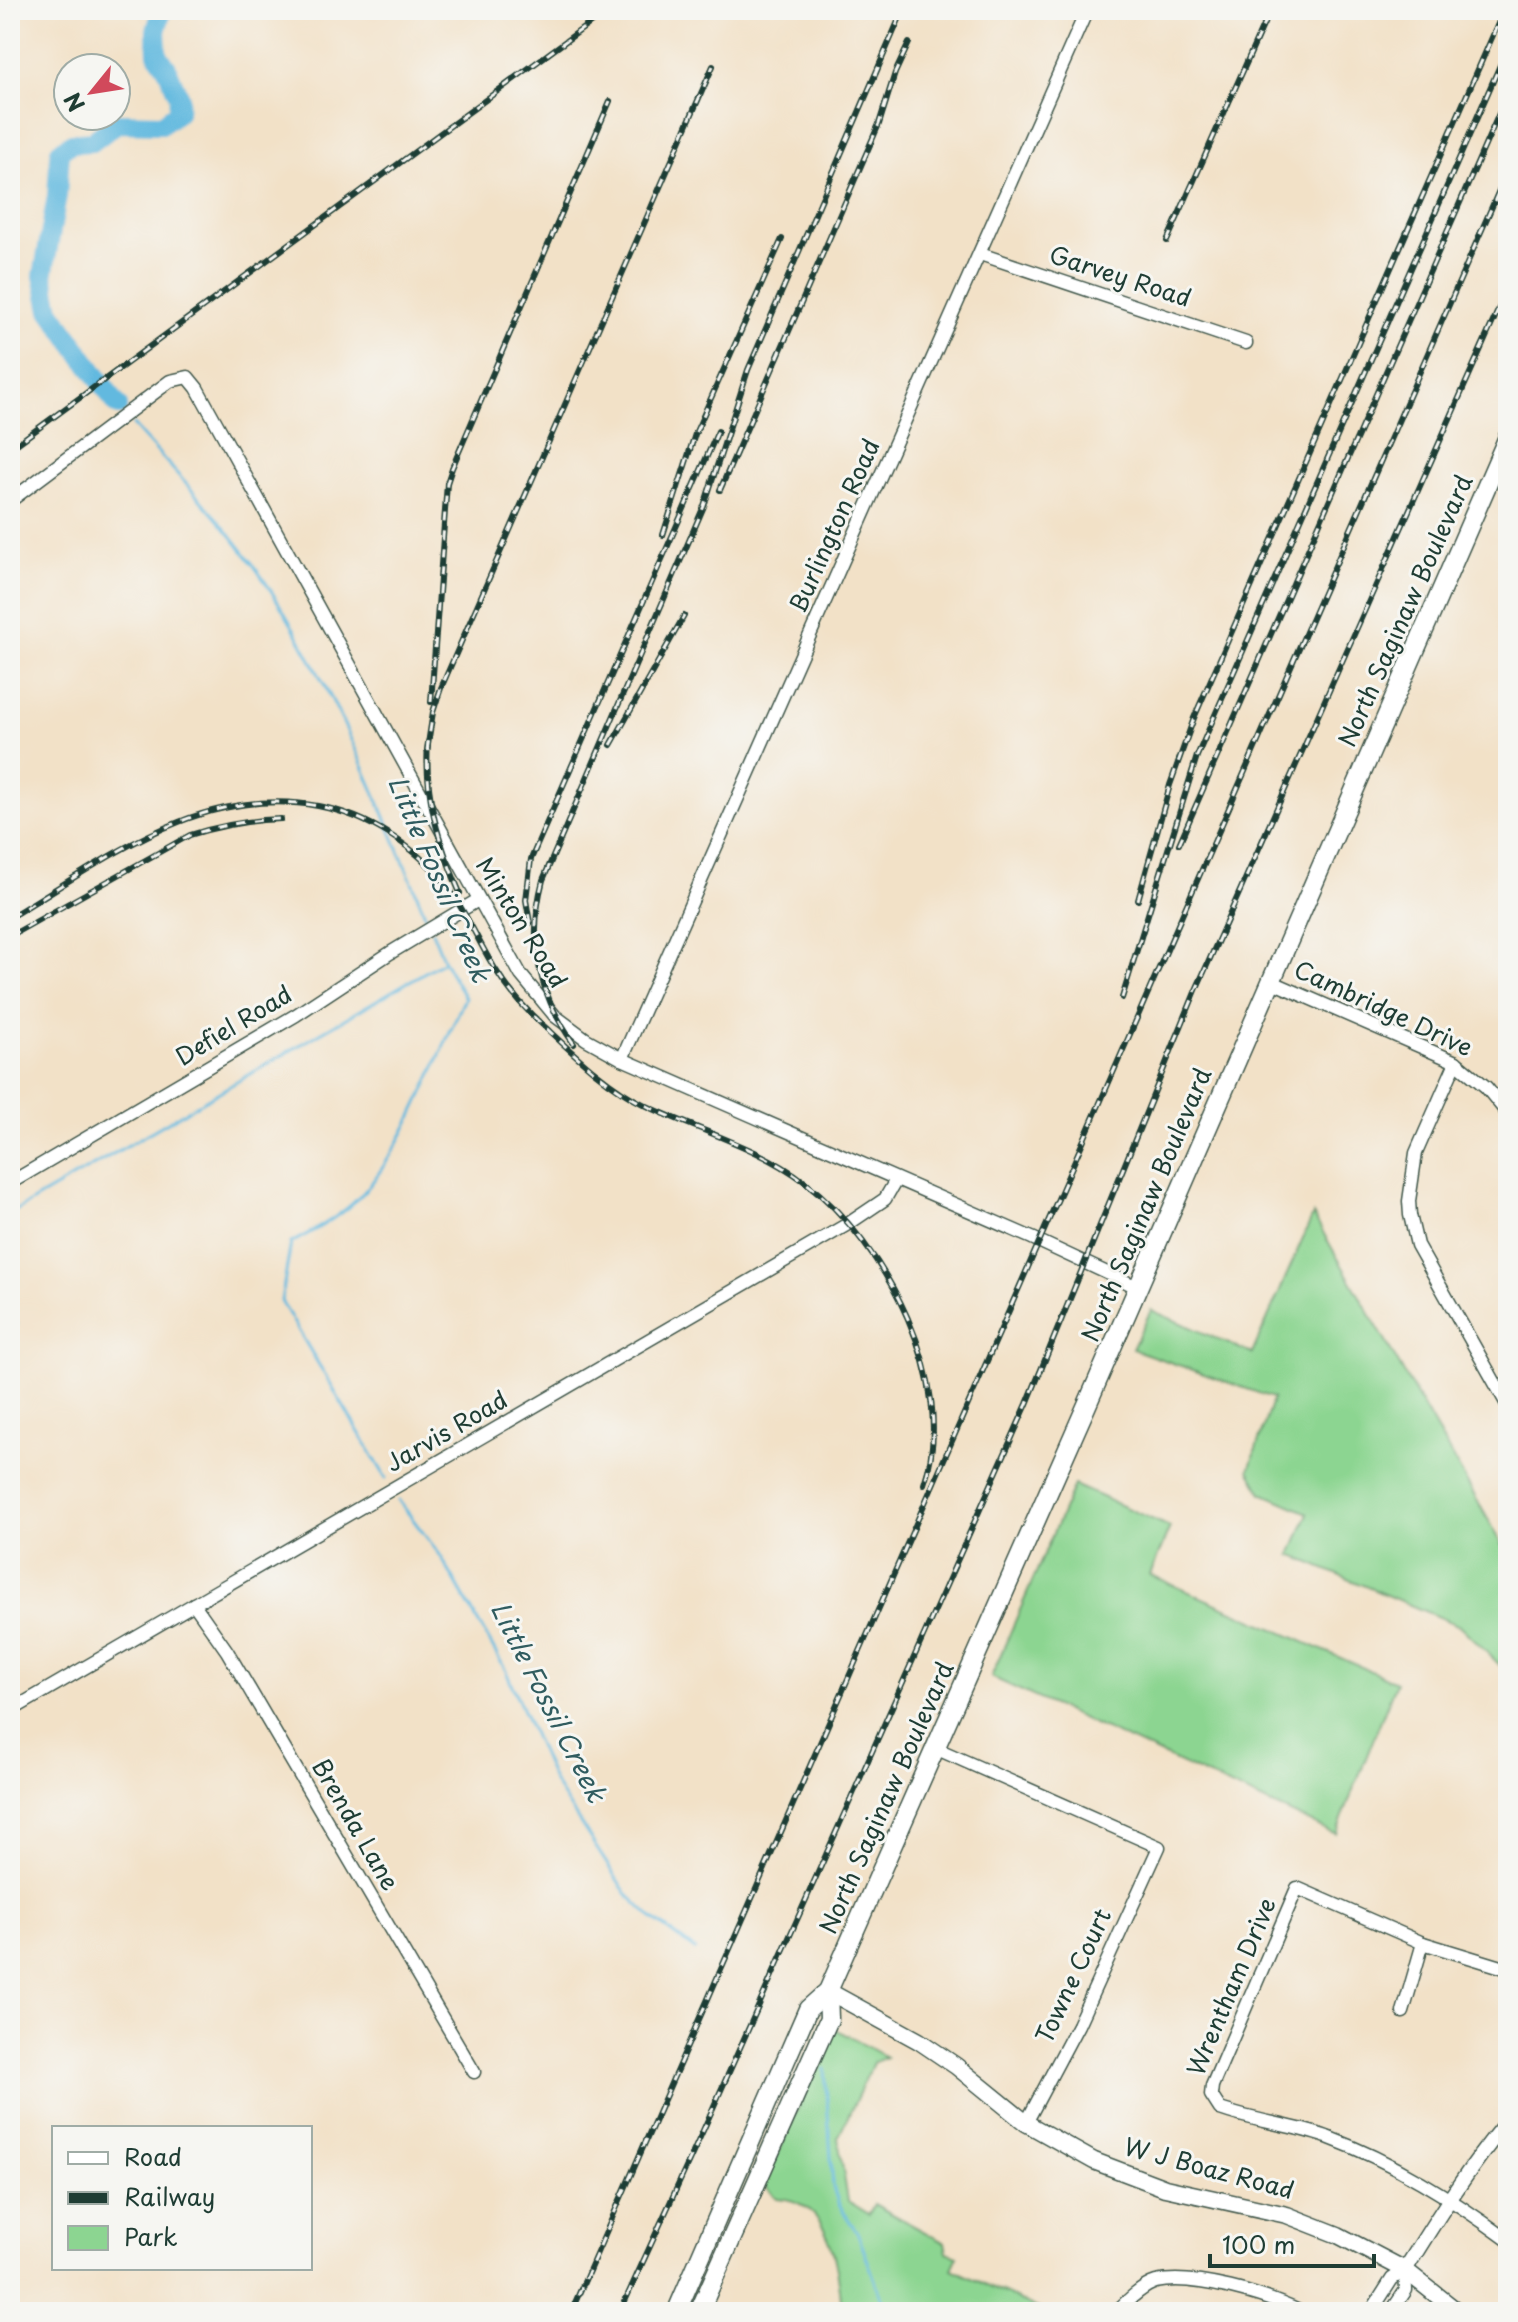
<svg xmlns="http://www.w3.org/2000/svg" width="1518" height="2322" viewBox="0 0 1518 2322" font-family="'Playpen Sans',sans-serif">
<style>
.green{fill:#8cd591;stroke:#568962;stroke-width:2}
.lines{fill:none;stroke-linecap:round;stroke-linejoin:round}
.stream{stroke:#62b9df;stroke-width:3}
.river{stroke:#62b9df;stroke-width:20}
.minor-casing{stroke:#3f564a;stroke-width:15}
.tertiary-casing{stroke:#3f564a;stroke-width:17}
.secondary-casing{stroke:#3f564a;stroke-width:19}
.primary-casing{stroke:#3f564a;stroke-width:21}
.minor{stroke:#fff;stroke-width:12}
.tertiary{stroke:#fff;stroke-width:14}
.secondary{stroke:#fff;stroke-width:16}
.primary{stroke:#fff;stroke-width:18}
.rail-casing{stroke:#1f3d34;stroke-width:6}
.rail{stroke:#f6f6f2;stroke-width:3;stroke-dasharray:9;stroke-linecap:butt}
.labels{text-anchor:middle;stroke-width:6;stroke-linejoin:round;paint-order:stroke}
.street-label{font-size:24px;fill:#1f3d34;stroke:#f6f6f2}
.water-label{font-size:26px;font-style:italic;fill:#305c5f;stroke:#f6f6f2}
</style>
<rect width="100%" height="100%" fill="#f6f6f2"/>
<filter id="ink" filterUnits="userSpaceOnUse"><feTurbulence type="fractalNoise" baseFrequency=".0125" numOctaves="2"/><feDisplacementMap in="SourceGraphic" scale="16" xChannelSelector="R" yChannelSelector="G"/><feConvolveMatrix kernelMatrix="1 2 1 2 8 2 1 2 1" color-interpolation-filters="sRGB"/></filter>
<filter id="wash" filterUnits="userSpaceOnUse"><feTurbulence type="fractalNoise" baseFrequency=".006" numOctaves="4" result="noise"/><feDisplacementMap in="SourceGraphic" scale="32" xChannelSelector="R" yChannelSelector="G"/><feGaussianBlur stdDeviation="1.8" result="paint"/><feColorMatrix in="noise" values="0 0 0 0 0 0 0 0 0 0 0 0 0 0 0 0 0 1.4 0 .05"/><feComposite in="paint" operator="in"/></filter>
<g filter="url(#wash)">
<rect width="100%" height="100%" fill="#f2e1c7"/>
<g class="green">
<polygon points="1313,1215 1508,1554 1508,1673 1460,1626 1291,1555 1308,1513 1262,1493 1249,1470 1273,1398 1132,1349 1151,1310 1252,1354"/>
<polygon points="1074,1485 1170,1527 1150,1575 1396,1682 1336,1834 991,1677"/>
<path d="M834 2028 886 2057 873 2063 838 2138 848 2201 869 2214 874 2204 945 2243 947 2252 958 2256 952 2269 1046 2312H842C839 2270 832 2200 777 2198L764 2185Z"/>
</g>
<g class="lines">
<g class="stream">
<path d="M133 425C180 478 231 529 270 589 336 693 383 810 429 924"/>
<polyline points="10,1214 444,961"/>
<polyline points="10,1334 17,1324"/>
<path d="M386 1478 281 1301 291 1243C313 1231 334 1220 353 1203 401 1160 437 1058 465 998L444 961 432 931"/>
<polyline points="399,1501 440,1555 505,1669 554,1783 626,1893 652,1918 695,1950"/>
<polyline points="825,2069 833,2187 839,2205 857,2232 887,2312"/>
</g>
<polyline class="river" points="118,406 50,310 43,276 57,196 60,151 72,143 92,142 117,123 162,124 178,112 179,97 167,68 157,53 156,31 162,10"/>
</g>
</g>
<g filter="url(#ink)">
<g class="lines">
<defs>
<g id="minor">
<polyline points="980,254 1246,343"/>
<polyline points="10,501 170,381 188,377 197,388 521,975 555,1016 586,1039 622,1059 1032,1238 1137,1287"/>
<polyline points="1270,981 1456,1062 1486,1087 1508,1114"/>
<polyline points="622,1059 1087,10"/>
<polyline points="1456,1062 1416,1153 1409,1201 1410,1215 1417,1245 1508,1406"/>
<polyline points="10,1183 296,1015 390,953 478,900"/>
<polyline points="194,1604 227,1651 474,2072"/>
<polyline points="10,1711 848,1224 885,1199 896,1180"/>
<polyline points="935,1748 1159,1847 1078,2025 1026,2123"/>
<path d="M1508 1969 1423 1943 1297 1888 1212 2086 1211 2095 1220 2109C1254 2121 1292 2125 1327 2137 1394 2162 1451 2198 1508 2240"/>
<polyline points="1403,2012 1423,1943"/>
<path d="M1116 2312C1126 2302 1142 2286 1156 2282 1193 2273 1268 2296 1301 2312"/>
<polyline points="1371,2312 1392,2279 1405,2270"/>
<polyline points="1391,2312 1406,2290 1405,2270"/>
</g>
<path id="tertiary" d="M1405 2270C1437 2218 1469 2167 1508 2120"/>
<polyline id="secondary" points="828,1991 919,2041 956,2066 1026,2123 1094,2161 1165,2188 1287,2215 1338,2235 1405,2270 1458,2312"/>
<g id="primary">
<polyline points="680,2312 679,2306 808,2009 828,1991 1086,1407 1508,437"/>
<polyline points="699,2312 829,2019 828,1991"/>
</g>
</defs>
<use href="#minor" class="minor-casing"/>
<use href="#tertiary" class="tertiary-casing"/>
<use href="#secondary" class="secondary-casing"/>
<use href="#primary" class="primary-casing"/>
<use href="#minor" class="minor"/>
<use href="#tertiary" class="tertiary"/>
<use href="#secondary" class="secondary"/>
<use href="#primary" class="primary"/>
<defs>
<g id="rail">
<polyline points="1167,241 1270,10"/>
<polyline points="10,449 608,10"/>
<polyline points="720,490 879,124 895,73 909,43"/>
<polyline points="663,535 695,434 782,239"/>
<polyline points="431,702 447,483 452,468 610,101"/>
<path d="M428 742C424 797 439 843 460 893"/>
<polyline points="611,745 684,616"/>
<polyline points="427,750 433,712 441,688 713,66"/>
<polyline points="1179,844 1508,93"/>
<polyline points="1138,900 1170,785 1194,718 1504,10"/>
<path d="M10 917C106 860 200 784 318 806 368 815 419 848 449 889 464 910 475 934 488 957 503 984 523 1008 546 1028 576 1056 608 1087 645 1105 696 1130 760 1147 805 1182 885 1243 959 1383 924 1484"/>
<polyline points="530,923 526,900 531,859 718,431"/>
<path d="M10 936 190 835C221 825 249 820 281 819"/>
<polyline points="1122,998 1197,756 1508,47"/>
<path d="M574 1044C538 994 527 940 543 880L704 506 748 370 903 10"/>
<polyline points="571,2312 1508,170"/>
<polyline points="620,2312 701,2135 1027,1404 1196,990 1508,288"/>
</g>
</defs>
<use href="#rail" class="rail-casing"/>
<use href="#rail" class="rail"/>
</g>
</g>
<g class="labels">
<g class="street-label">
<text transform="translate(1120 277) rotate(18)" y="8">Garvey Road</text>
<text transform="translate(835 526) rotate(-66)" y="8">Burlington Road</text>
<text transform="translate(1406 611) rotate(-66)" y="8">North Saginaw Boulevard</text>
<text transform="translate(521 923) rotate(58)" y="8">Minton Road</text>
<text transform="translate(1383 1009) rotate(25)" y="8">Cambridge Drive</text>
<text transform="translate(234 1026) rotate(-31)" y="8">Defiel Road</text>
<text transform="translate(1147 1205) rotate(-67)" y="8">North Saginaw Boulevard</text>
<text transform="translate(447 1432) rotate(-30)" y="8">Jarvis Road</text>
<text transform="translate(887 1798) rotate(-66)" y="8">North Saginaw Boulevard</text>
<text transform="translate(355 1825) rotate(60)" y="8">Brenda Lane</text>
<text transform="translate(1074 1976) rotate(-65)" y="8">Towne Court</text>
<text transform="translate(1232 1987) rotate(-67)" y="8">Wrentham Drive</text>
<text transform="translate(1209 2169) rotate(15)" y="8">W J Boaz Road</text>
</g>
<g class="water-label">
<text transform="translate(439 879) rotate(67)" y="9">Little Fossil Creek</text>
<text transform="translate(548 1702) rotate(63)" y="9">Little Fossil Creek</text>
</g>
</g>
<rect width="1518" height="2322" fill="none" stroke="#f6f6f2" stroke-width="40"/>
<rect x="52" y="2126" width="260" height="144" fill="#f6f6f2" stroke="#a0aca6" stroke-width="2"/>
<rect x="68" y="2152" width="40" height="12" fill="#ffffff" stroke="#a0aca6" stroke-width="2"/>
<text x="124" y="2166" font-size="24" fill="#1f3d34">Road</text>
<rect x="68" y="2192" width="40" height="12" fill="#1f3d34" stroke="#a0aca6" stroke-width="2"/>
<text x="124" y="2206" font-size="24" fill="#1f3d34">Railway</text>
<rect x="68" y="2226" width="40" height="24" fill="#8cd591" stroke="#a0aca6" stroke-width="2"/>
<text x="124" y="2246" font-size="24" fill="#1f3d34">Park</text>
<g transform="translate(92 92) rotate(240)"><circle r="38" fill="#f6f6f2" stroke="#a0aca6" stroke-width="2"/>
<path d="M0-6L14 30L0 20L-14 30Z" fill="#d1495b"/>
<text y="-12" font-size="22" font-weight="bold" text-anchor="middle" fill="#1f3d34">N</text>
</g>
<path d="M1210 2254v12h164v-12" fill="none" stroke="#1f3d34" stroke-width="4"/>
<text x="1222" y="2254" font-size="24" fill="#1f3d34" stroke="#f6f6f2" stroke-width="6" paint-order="stroke">100 m</text>
</svg>
